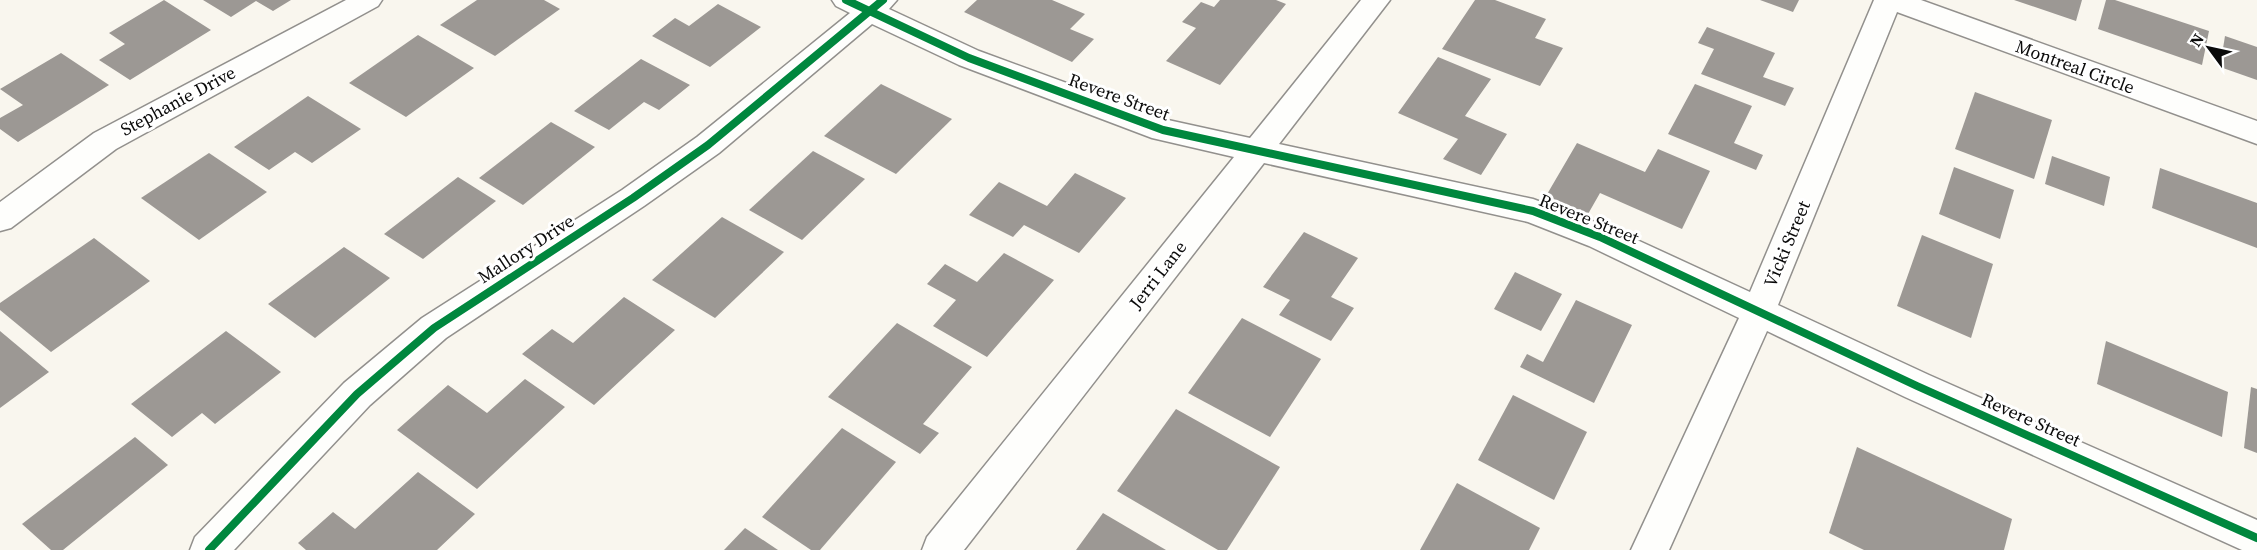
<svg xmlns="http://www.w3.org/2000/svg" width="2257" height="550" viewBox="0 0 2257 550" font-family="'Source Serif 4',serif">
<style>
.building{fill:#9c9894}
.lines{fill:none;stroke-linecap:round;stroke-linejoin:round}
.minor-casing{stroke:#92908d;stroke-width:3}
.minor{fill:#fefefc;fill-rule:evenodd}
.cycleway-casing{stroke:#fff;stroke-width:11}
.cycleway{stroke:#00873e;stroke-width:8}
.labels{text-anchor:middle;stroke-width:6;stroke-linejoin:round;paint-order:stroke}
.street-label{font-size:18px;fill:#0a0a0a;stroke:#fff}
</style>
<rect width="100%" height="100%" fill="#f9f6ee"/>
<g class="building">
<polygon points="164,0 211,30 130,80 99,60 125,44 109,33"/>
<polygon points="203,0 291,0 273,11 256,1 231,17"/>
<polygon points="477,0 544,0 560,9 495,56 440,25"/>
<polygon points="977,0 1052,0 1085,14 1070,29 1094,39 1072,62 964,12"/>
<polygon points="1220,0 1276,0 1286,4 1220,85 1166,61 1196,28 1182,22 1201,2 1214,7"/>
<polygon points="1475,0 1495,0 1546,19 1535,38 1563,48 1540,86 1442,49"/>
<polygon points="1760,0 1799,0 1793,12"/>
<polygon points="2014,0 2082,0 2076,21"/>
<polygon points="2106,0 2115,0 2209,31 2202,65 2098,29"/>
<polygon points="718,4 761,27 710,67 652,36 675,18 689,26"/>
<polygon points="1707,27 1775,53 1763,77 1794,88 1785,106 1701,74 1714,49 1698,43"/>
<polygon points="418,35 474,68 406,117 349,83"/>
<polygon points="2225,36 2257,47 2257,80 2220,67"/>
<polygon points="61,53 109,85 18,142 0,129 0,118 23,105 0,89"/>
<polygon points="1438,57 1491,79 1465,116 1507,134 1481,175 1443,159 1458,139 1398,113"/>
<polygon points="641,59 690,85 659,110 644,102 609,130 574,111"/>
<polygon points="881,84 952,119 896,174 824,136"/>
<polygon points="1695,84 1752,106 1734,143 1763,155 1756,170 1668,134"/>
<polygon points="1975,92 2052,120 2034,179 1955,149"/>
<polygon points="308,96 361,129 312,163 295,152 269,170 234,147"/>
<polygon points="551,122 595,147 523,205 479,178"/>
<polygon points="1577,143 1645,172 1658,149 1710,171 1682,229 1600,193 1588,214 1546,196"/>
<polygon points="813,151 865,179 802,240 749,210"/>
<polygon points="209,153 267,192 199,240 141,198"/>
<polygon points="2052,156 2110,177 2104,206 2045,184"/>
<polygon points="1954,167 2014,190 2000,239 1939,214"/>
<polygon points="2160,168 2257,203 2257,248 2152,208"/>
<polygon points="1075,173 1126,198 1079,253 1024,225 1013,237 969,215 999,182 1047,206"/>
<polygon points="458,177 496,201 423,259 384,234"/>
<polygon points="722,217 784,252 715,318 652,280"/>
<polygon points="1304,232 1358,258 1331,297 1354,308 1331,341 1279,315 1290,300 1263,287"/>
<polygon points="1922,235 1993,264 1971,338 1897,306"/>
<polygon points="94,238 150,281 51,352 0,310 0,303"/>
<polygon points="344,247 390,278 315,338 268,304"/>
<polygon points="1004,253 1054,280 987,357 933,326 956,300 927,284 945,264 977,282"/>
<polygon points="1515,272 1562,294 1541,331 1494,309"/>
<polygon points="624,297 675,330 594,405 522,354 552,329 573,343"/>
<polygon points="1576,300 1632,325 1594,403 1520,367 1527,354 1543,362"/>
<polygon points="1242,318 1321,359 1270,437 1188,393"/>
<polygon points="897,323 972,367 923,424 939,433 920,454 828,397"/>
<polygon points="0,331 49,372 0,408"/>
<polygon points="226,331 281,372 215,424 202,413 172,437 131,404"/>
<polygon points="2106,341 2228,392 2222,437 2097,384"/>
<polygon points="525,379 565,407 477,489 397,430 448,385 487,413"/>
<polygon points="2251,387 2257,389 2257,453 2244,448"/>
<polygon points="1513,395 1587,432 1554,500 1478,460"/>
<polygon points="1176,409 1280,467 1227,550 1218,550 1117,491"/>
<polygon points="842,428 896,462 820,550 811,550 762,517"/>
<polygon points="135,437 168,465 63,550 51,550 22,524"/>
<polygon points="1857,447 2012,519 2004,550 1864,550 1829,533"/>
<polygon points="418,472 475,514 437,550 306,550 298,543 333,512 355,529"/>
<polygon points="1457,483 1540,528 1529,550 1420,550"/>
<polygon points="1103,513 1166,550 1076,550"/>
<polygon points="745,528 778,550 724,550"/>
</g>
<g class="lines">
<defs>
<g id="minor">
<polygon points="346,0 382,0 378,6 116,149 11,228 0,231 0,202 94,133"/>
<polygon points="832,0 897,0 889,9 979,51 1168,120 1250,138 1361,0 1390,0 1279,144 1533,199 1611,228 1750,292 1874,0 1921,0 2257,121 2257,144 1897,12 1778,305 1929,375 2257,520 2257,550 2242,550 1905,397 1767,331 1669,550 1631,550 1739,318 1589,246 1528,222 1264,163 964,550 922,550 927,537 1234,157 1152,138 959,65 872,24 719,153 644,206 446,338 370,405 234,550 190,550 195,537 344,383 422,318 622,190 697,137 850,13 836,6"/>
</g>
</defs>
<use href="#minor" class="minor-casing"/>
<use href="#minor" class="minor"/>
<defs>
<g id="cycleway">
<polyline points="846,0 969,58 1163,130 1533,211 1600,237 1917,386 2257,538"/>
<polyline points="209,550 357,394 434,328 633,198 708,145 883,0"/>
</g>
</defs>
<use href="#cycleway" class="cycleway-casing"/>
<use href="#cycleway" class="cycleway"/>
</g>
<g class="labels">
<g class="street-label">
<text transform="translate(2075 67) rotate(20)" y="6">Montreal Circle</text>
<text transform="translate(1119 97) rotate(20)" y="6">Revere Street</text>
<text transform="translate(178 101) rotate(-28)" y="6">Stephanie Drive</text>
<text transform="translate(1589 219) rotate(22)" y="6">Revere Street</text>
<text transform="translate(1787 244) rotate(-67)" y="6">Vicki Street</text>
<text transform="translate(526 249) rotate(-33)" y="6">Mallory Drive</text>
<text transform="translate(1158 275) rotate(-52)" y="6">Jerri Lane</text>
<text transform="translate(2031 420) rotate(24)" y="6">Revere Street</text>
</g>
</g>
<g transform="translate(2209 48) rotate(303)" stroke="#ffffff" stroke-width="4.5" paint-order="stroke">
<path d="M0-4.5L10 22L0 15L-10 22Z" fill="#0a0a0a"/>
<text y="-9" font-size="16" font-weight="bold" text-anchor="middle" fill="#0a0a0a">N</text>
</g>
</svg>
